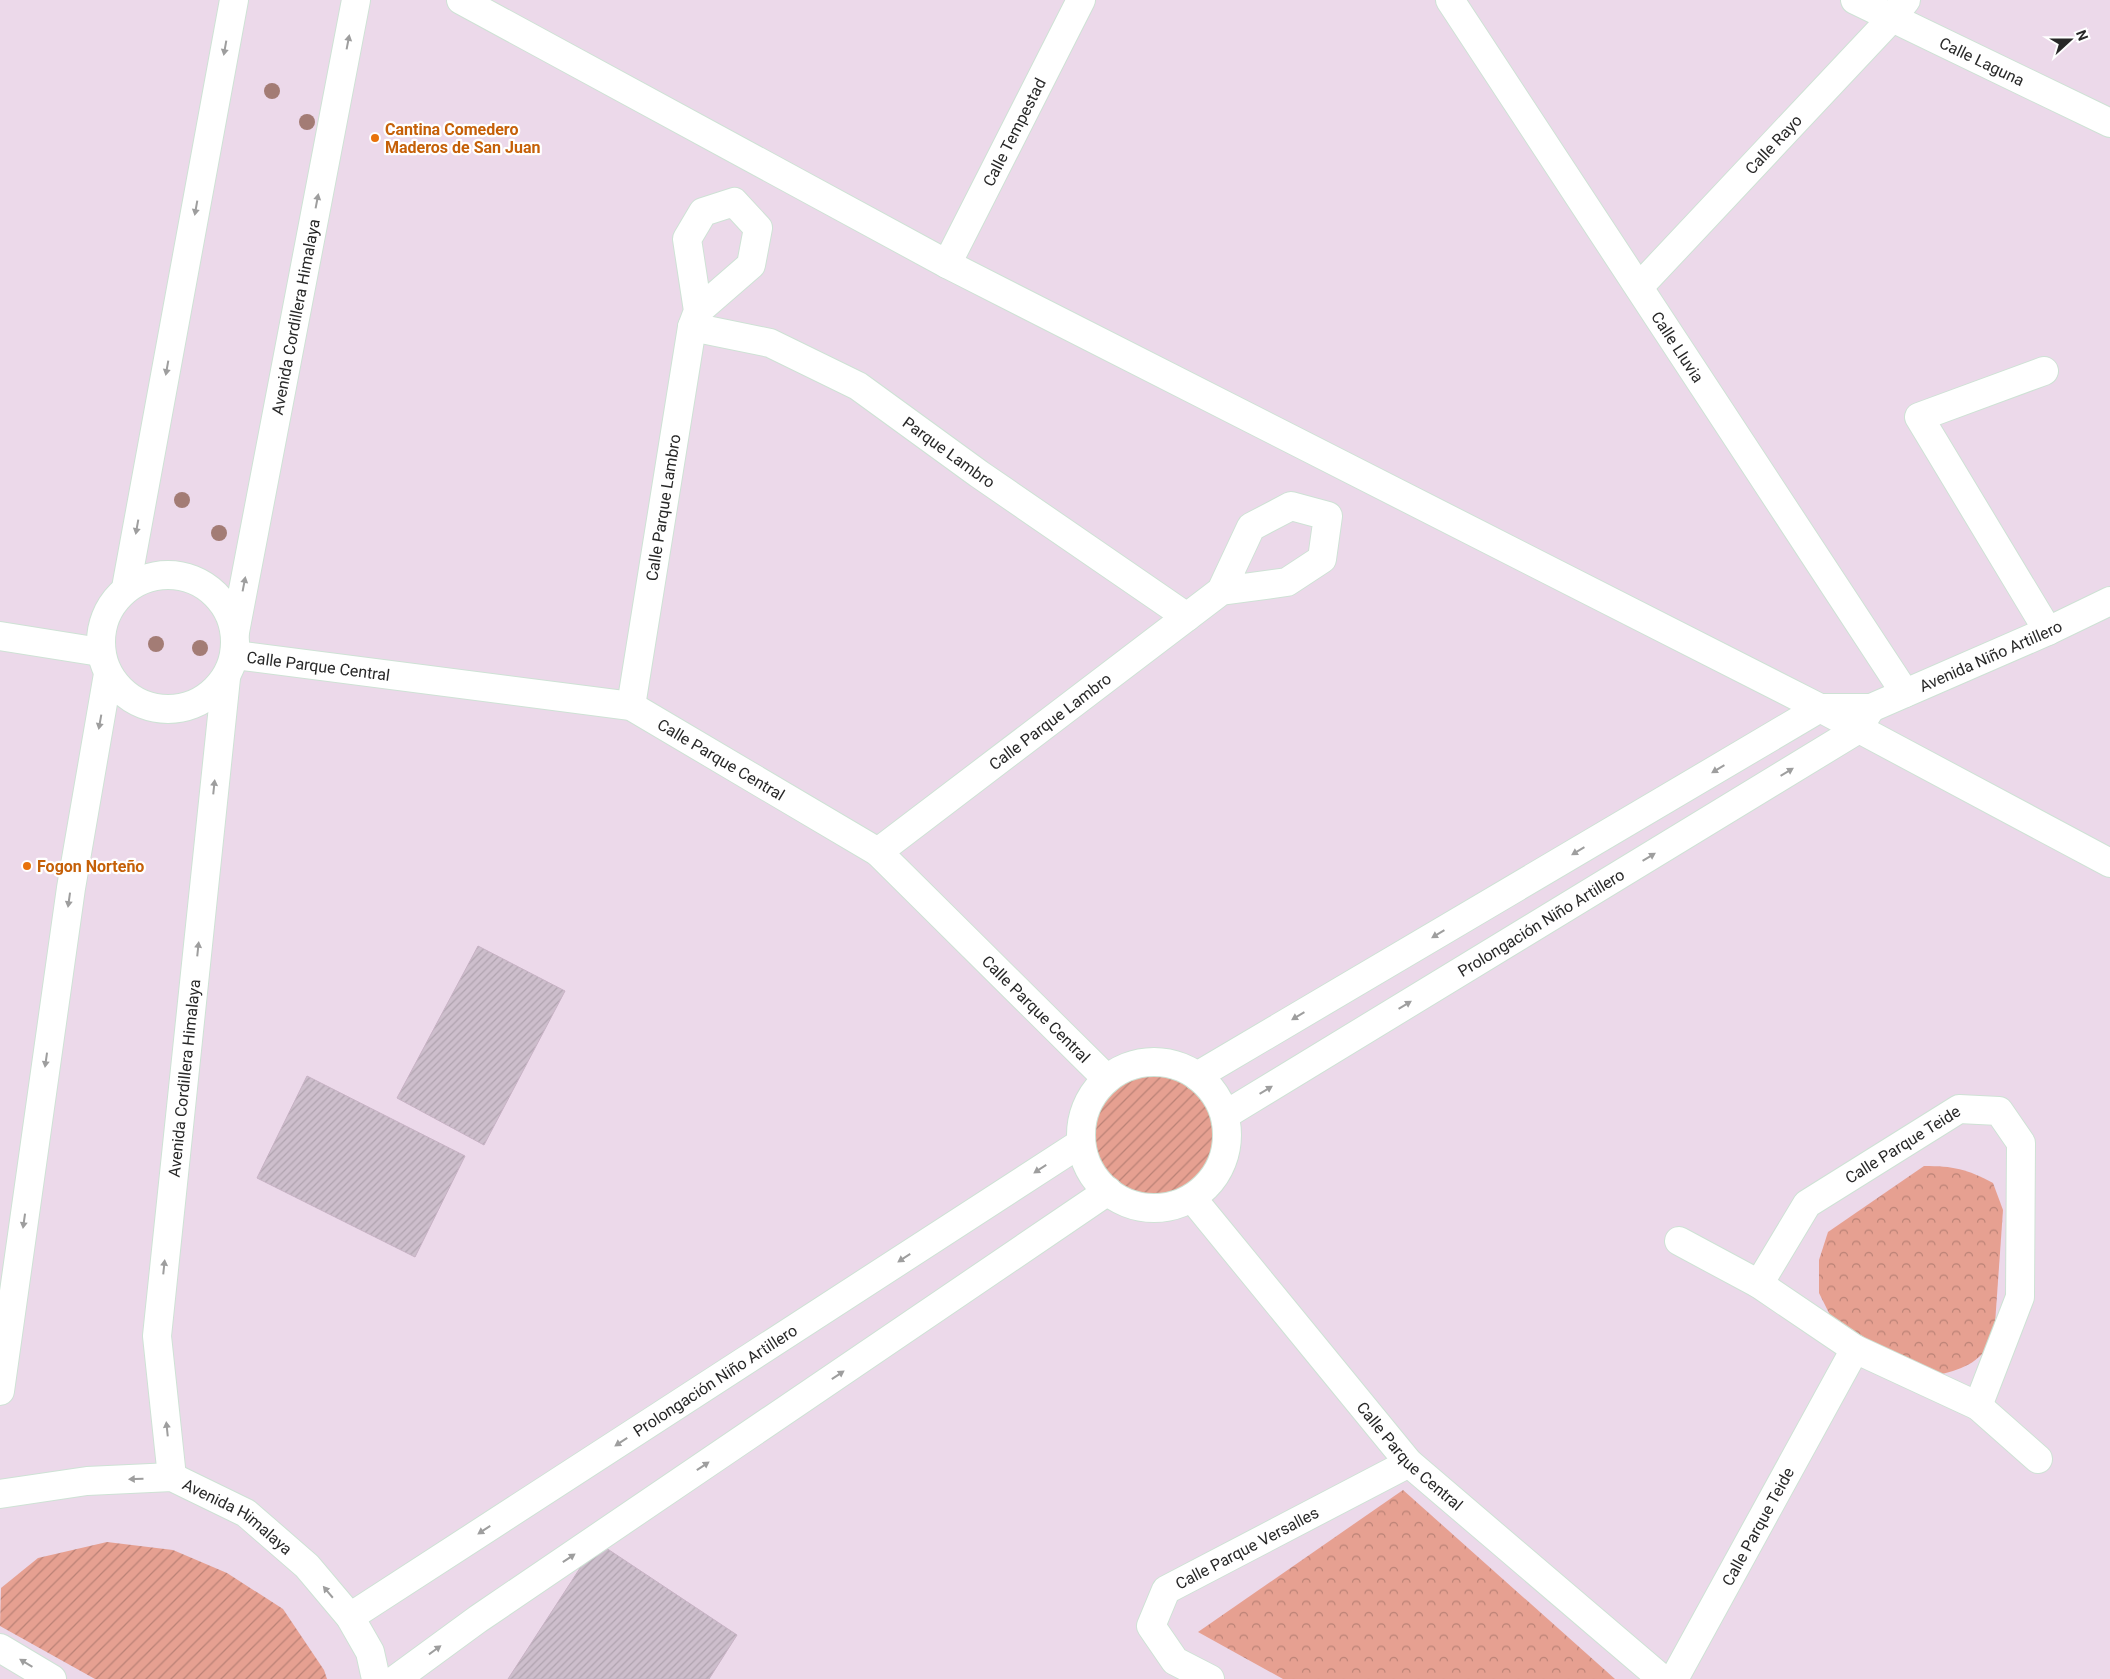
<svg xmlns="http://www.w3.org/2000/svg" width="2110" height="1679" viewBox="0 0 2110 1679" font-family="Roboto,sans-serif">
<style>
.park{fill:url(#park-crowns)}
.garden{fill:url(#garden-furrows)}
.building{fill:url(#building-hatch);stroke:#c7b2c4}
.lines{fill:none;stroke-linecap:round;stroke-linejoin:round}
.street-casing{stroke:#cee2d5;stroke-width:30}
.secondary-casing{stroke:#cee2d5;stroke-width:30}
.street{stroke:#fff;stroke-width:28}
.secondary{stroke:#fff;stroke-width:28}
.tree{fill:#a37c75}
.oneway{fill:#9e9e9e}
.food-dot{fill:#e8710a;stroke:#fff;stroke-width:2}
.labels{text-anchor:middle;stroke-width:4.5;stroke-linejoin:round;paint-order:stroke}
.street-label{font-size:16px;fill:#282828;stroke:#fff}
.food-label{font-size:16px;font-weight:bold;fill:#c56008;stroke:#fff;text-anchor:start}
</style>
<defs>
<pattern id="park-crowns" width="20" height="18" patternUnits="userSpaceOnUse" patternTransform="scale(1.25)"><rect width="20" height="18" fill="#e6a091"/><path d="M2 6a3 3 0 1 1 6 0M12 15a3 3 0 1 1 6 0" fill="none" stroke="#ba8276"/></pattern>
<pattern id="garden-furrows" width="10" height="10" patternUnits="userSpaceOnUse" patternTransform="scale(1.25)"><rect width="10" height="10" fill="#e6a091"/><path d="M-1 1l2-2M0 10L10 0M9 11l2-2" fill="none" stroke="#ba8276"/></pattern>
<pattern id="building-hatch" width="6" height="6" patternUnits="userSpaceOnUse" patternTransform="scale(1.25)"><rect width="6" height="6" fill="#cdbecc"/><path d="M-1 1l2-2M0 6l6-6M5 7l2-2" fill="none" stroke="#b0a3af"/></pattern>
</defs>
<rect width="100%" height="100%" fill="#ecd9ea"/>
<g class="park">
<path d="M1924 1166C1953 1166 1967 1169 1993 1183L2003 1210 1994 1338C1978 1365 1962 1369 1934 1376L1833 1321 1819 1293V1260L1828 1232Z"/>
<polygon points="1403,1490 1615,1679 1283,1679 1198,1632"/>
</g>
<g class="garden">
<circle cx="1154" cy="1135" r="73"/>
<polygon points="107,1542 173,1550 227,1573 283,1609 324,1670 327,1679 95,1679 0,1626 1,1588 38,1558"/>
</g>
<g class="building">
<polygon points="478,946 565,991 484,1145 397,1098"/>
<polygon points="307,1076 465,1156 415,1257 257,1178"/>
<polygon points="597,1542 737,1635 709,1679 508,1679"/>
</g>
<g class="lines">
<defs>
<g id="street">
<polyline points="461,0 947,264 1820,708 2110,863"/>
<path id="s1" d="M1450 0 1905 693"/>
<path id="s2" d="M1855 0 2110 123"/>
<path id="s3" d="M947 264 1081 0"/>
<path id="s4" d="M1639 287 1891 19 1906 0"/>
<path id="s5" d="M692 327 770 343 858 386 979 474 1187 617"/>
<polyline points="2044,371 1919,417 2048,631"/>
<polyline points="0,636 100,652"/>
<path id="s6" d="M235 655 631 706 878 852 1107 1079"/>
<path id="s7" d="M631 706 692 327 698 311 751 265 758 228 734 202 703 212 687 239 698 311"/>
<path id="s8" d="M878 852 1221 591 1251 527 1291 506 1328 516 1322 559 1287 582 1221 591"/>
<path id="s9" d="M1192 1198 1409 1463 1662 1679"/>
<polyline points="1679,1241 1759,1284 1855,1349 1978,1406 2038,1459"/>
<path id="s10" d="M1759 1284 1807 1204 1959 1109 1999 1111 2021 1143 2020 1297 1978 1406"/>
<path id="s11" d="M1210 1679 1175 1661 1151 1626 1166 1590 1409 1463"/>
<path id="s12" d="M1674 1679 1855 1349"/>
</g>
<g id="secondary">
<circle cx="168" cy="642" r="67"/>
<polyline points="126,588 234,0"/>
<path id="s13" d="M235 632 356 0"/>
<circle cx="1154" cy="1135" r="73"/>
<path id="s14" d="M1197 1076 1820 708H1871L2048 631 2110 601"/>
<path id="s15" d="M1225 1115 1857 730 1871 708"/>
<polyline points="0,1391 71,888 108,674"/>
<path id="s16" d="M172 1477 157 1336 226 678"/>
<path id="s17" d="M0 1494 87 1481 172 1477 246 1513 307 1566 350 1617 370 1652 376 1679"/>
<path id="s18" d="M350 1617 1081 1143"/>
<polyline points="0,1648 52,1679"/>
<polyline points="396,1679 478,1619 1108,1191"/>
</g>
</defs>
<use href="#street" class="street-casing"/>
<use href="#secondary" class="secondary-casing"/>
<use href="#street" class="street"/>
<use href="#secondary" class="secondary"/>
</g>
<g class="tree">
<circle cx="272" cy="91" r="8"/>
<circle cx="307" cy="122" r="8"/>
<circle cx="182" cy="500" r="8"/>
<circle cx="219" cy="533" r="8"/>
<circle cx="156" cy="644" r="8"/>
<circle cx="200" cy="648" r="8"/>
</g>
<defs><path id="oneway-solid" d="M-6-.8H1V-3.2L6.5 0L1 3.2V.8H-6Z" transform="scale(1.25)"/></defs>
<g class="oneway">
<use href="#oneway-solid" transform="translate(348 42) rotate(-79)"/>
<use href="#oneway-solid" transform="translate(225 48) rotate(100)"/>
<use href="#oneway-solid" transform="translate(317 201) rotate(-79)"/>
<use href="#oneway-solid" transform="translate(196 208) rotate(100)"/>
<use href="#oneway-solid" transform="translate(167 368) rotate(100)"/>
<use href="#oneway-solid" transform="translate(137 527) rotate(100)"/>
<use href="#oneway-solid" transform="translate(244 584) rotate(-79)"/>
<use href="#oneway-solid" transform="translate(100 722) rotate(100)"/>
<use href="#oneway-solid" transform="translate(1718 769) rotate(149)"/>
<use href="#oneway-solid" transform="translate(1787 772) rotate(-31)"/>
<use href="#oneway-solid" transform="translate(214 787) rotate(-84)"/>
<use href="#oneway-solid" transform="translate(1578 851) rotate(149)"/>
<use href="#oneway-solid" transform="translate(1649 857) rotate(-31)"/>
<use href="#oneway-solid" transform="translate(69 900) rotate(98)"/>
<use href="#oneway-solid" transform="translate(1438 934) rotate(149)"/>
<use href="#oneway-solid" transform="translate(198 949) rotate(-84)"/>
<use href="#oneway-solid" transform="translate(1405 1005) rotate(-31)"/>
<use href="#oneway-solid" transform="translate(1298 1016) rotate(149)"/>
<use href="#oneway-solid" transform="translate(46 1060) rotate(98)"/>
<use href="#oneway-solid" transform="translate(1266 1090) rotate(-31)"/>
<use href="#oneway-solid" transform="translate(1040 1169) rotate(147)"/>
<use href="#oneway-solid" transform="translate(24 1221) rotate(98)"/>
<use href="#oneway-solid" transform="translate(904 1258) rotate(147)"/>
<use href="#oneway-solid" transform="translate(164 1267) rotate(-84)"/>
<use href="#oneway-solid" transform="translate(838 1375) rotate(-34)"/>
<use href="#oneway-solid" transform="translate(167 1429) rotate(-96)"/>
<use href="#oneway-solid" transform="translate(621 1442) rotate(147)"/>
<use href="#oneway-solid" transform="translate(703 1466) rotate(-34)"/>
<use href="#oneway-solid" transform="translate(136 1479) rotate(178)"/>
<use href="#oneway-solid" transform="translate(484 1530) rotate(147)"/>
<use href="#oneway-solid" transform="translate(569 1558) rotate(-34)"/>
<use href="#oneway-solid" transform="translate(328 1592) rotate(-130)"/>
<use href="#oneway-solid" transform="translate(435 1650) rotate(-36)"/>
<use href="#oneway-solid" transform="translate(26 1663) rotate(-149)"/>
</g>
<g class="food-dot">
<circle cx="375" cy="138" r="5"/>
<circle cx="27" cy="866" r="5"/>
</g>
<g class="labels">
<g class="street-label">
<text dy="6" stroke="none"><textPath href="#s2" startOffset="141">Calle Laguna</textPath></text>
<text dy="6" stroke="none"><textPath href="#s3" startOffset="148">Calle Tempestad</textPath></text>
<text dy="6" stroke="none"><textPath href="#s4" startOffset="196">Calle Rayo</textPath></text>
<text dy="6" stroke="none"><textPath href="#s13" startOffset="321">Avenida Cordillera Himalaya</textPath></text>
<text dy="6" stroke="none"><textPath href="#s1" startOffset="415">Calle Lluvia</textPath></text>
<text dy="6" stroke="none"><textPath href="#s5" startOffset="290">Parque Lambro</textPath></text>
<text dy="6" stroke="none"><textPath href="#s7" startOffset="201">Calle Parque Lambro</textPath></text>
<text dy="6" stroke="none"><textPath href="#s14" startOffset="905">Avenida Niño Artillero</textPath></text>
<text dy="6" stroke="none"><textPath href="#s6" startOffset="84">Calle Parque Central</textPath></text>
<text dy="6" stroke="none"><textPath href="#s8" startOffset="216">Calle Parque Lambro</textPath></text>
<text dy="6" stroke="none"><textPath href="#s6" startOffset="504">Calle Parque Central</textPath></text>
<text dy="6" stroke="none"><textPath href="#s15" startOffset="370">Prolongación Niño Artillero</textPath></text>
<text dy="6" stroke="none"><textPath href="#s6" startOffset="909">Calle Parque Central</textPath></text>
<text dy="6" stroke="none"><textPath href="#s16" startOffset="401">Avenida Cordillera Himalaya</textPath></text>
<text dy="6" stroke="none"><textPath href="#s10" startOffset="206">Calle Parque Teide</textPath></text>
<text dy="6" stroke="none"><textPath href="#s18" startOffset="435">Prolongación Niño Artillero</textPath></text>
<text dy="6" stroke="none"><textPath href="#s9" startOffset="338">Calle Parque Central</textPath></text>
<text dy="6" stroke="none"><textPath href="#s17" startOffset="250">Avenida Himalaya</textPath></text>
<text dy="6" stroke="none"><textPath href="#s12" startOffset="174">Calle Parque Teide</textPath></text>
<text dy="6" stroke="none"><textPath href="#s11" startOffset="212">Calle Parque Versalles</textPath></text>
</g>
<g class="food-label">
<text x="385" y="135">Cantina Comedero<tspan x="385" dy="18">Maderos de San Juan</tspan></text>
<text x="37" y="872">Fogon Norteño</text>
</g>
</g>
<g transform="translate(2070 40) rotate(69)" stroke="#ffffff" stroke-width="4" paint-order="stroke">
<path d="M0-4L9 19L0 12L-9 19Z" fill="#282828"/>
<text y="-8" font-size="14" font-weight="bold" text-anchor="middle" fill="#282828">N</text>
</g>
</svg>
